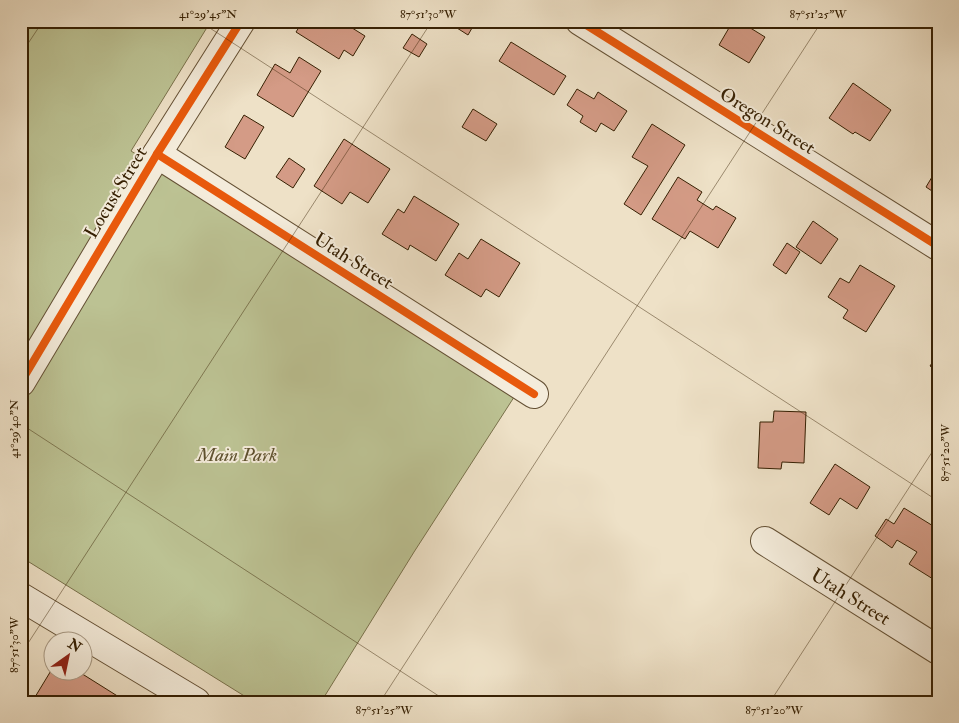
<svg xmlns="http://www.w3.org/2000/svg" width="959" height="723" viewBox="0 0 959 723" font-family="'IM FELL Double Pica',serif">
<style>
.green{fill:#bcc293;stroke:#79714b}
.building{fill:#d49b86;stroke:#362003}
.lines{fill:none;stroke-linecap:round;stroke-linejoin:round}
.minor-casing{stroke:#645034;stroke-width:30}
.minor{stroke:#f4ecdb;stroke-width:28}
.cycleway-casing{stroke:#f4ecdb;stroke-width:11}
.cycleway{stroke:#e8590c;stroke-width:8}
.ticks{fill:none;stroke:#362003;stroke-width:1;stroke-opacity:0.45}
.labels{text-anchor:middle;stroke-width:4;stroke-linejoin:round;paint-order:stroke}
.street-label{font-size:19px;fill:#362003;stroke:#f4ecdb}
.park-label{font-size:19px;font-style:italic;fill:#5e512e;stroke:#f4ecdb}
.neatline{fill:none;stroke:#362003;stroke-width:2}
.ticks-label{font-size:12px;text-anchor:middle;fill:#362003}
</style>
<rect width="100%" height="100%" fill="#eee1c7"/>
<filter id="stains"><feTurbulence type="fractalNoise" baseFrequency=".004" numOctaves="4"/><feColorMatrix values="0 0 0 0 .2 0 0 0 0 .09 0 0 0 0 .02 0 0 0 .5 -.17"/></filter>
<radialGradient id="worn" r=".72"><stop offset=".6" stop-color="#630" stop-opacity="0"/><stop offset="1" stop-color="#630" stop-opacity=".3"/></radialGradient>
<polygon class="green" points="21,21 211,21 131,151 518,391 414,552 321,702 254,702 21,557"/>
<g class="building">
<polygon points="303,21 341,21 365,36 353,56 344,50 339,59 296,32"/>
<polygon points="446,21 476,21 468,35"/>
<polygon points="733,21 739,21 765,37 749,63 719,45"/>
<polygon points="412,34 427,44 419,57 403,48"/>
<polygon points="511,42 566,76 554,95 499,61"/>
<polygon points="299,57 321,71 293,117 257,95 275,64 290,73"/>
<polygon points="853,83 891,110 870,141 855,132 853,134 829,118"/>
<polygon points="577,89 594,99 598,92 627,111 614,131 601,123 596,132 580,122 583,116 567,105"/>
<polygon points="473,109 497,124 486,141 462,127"/>
<polygon points="244,115 264,127 245,159 225,147"/>
<polygon points="652,124 685,145 641,215 624,204 648,166 632,157"/>
<polygon points="344,139 390,169 368,203 350,192 342,204 314,186"/>
<polygon points="289,158 305,169 293,188 276,177"/>
<polygon points="938,167 938,195 926,187"/>
<polygon points="678,177 702,192 697,200 713,210 716,206 736,218 718,248 690,231 685,239 652,219"/>
<polygon points="414,196 459,224 436,261 410,245 408,250 382,234 398,209 404,213"/>
<polygon points="813,221 838,239 821,264 796,247"/>
<polygon points="481,239 520,263 499,297 486,289 481,297 445,275 459,253 468,259"/>
<polygon points="787,243 800,252 786,274 773,265"/>
<polygon points="860,265 895,286 866,332 843,318 848,310 828,297 840,278 849,283"/>
<polygon points="938,354 938,371 930,366"/>
<polygon points="774,411 806,412 804,463 782,462 781,469 758,468 760,422 773,422"/>
<polygon points="835,464 870,487 857,509 840,498 829,515 810,503"/>
<polygon points="904,508 938,529 938,554 936,556 938,557 938,572 933,579 909,564 917,552 897,540 892,548 875,536 886,519 894,524"/>
<polygon points="52,669 52,670 76,670 127,702 32,702"/>
</g>
<g class="lines">
<defs>
<g id="minor">
<polyline points="580,21 938,246"/>
<polyline points="157,154 534,394"/>
<polyline points="21,382 157,154 241,21"/>
<polyline points="765,541 938,650"/>
<polyline points="21,597 196,702"/>
</g>
</defs>
<use href="#minor" class="minor-casing"/>
<use href="#minor" class="minor"/>
<defs>
<g id="cycleway">
<polyline points="580,21 938,246"/>
<polyline points="157,154 534,394"/>
<polyline points="21,382 157,154 241,21"/>
</g>
</defs>
<use href="#cycleway" class="cycleway-casing"/>
<use href="#cycleway" class="cycleway"/>
</g>
<path class="ticks" d="M199 21 938 501M21 54 43 21M21 424 448 702M21 654 432 21M380 702 822 21M770 702 938 443"/>
<g class="labels">
<g class="street-label">
<text transform="translate(768 120) rotate(32)" y="7">Oregon Street</text>
<text transform="translate(115 192) rotate(-59)" y="7">Locust Street</text>
<text transform="translate(354 260) rotate(32)" y="7">Utah Street</text>
<text transform="translate(851 596) rotate(32)" y="7">Utah Street</text>
</g>
<g class="park-label">
<text x="237" y="461">Main Park</text>
</g>
</g>
<rect width="959" height="723" fill="none" stroke="#eee1c7" stroke-width="55"/>
<g transform="translate(68 656) rotate(33)"><circle r="24" fill="#f4ecdb" stroke="#a89a85"/>
<path d="M0-4L9 19L0 12L-9 19Z" fill="#8f2418"/>
<text y="-8" font-size="14" font-weight="bold" text-anchor="middle" fill="#362003">N</text>
</g>
<rect x="28" y="28" width="904" height="668" class="neatline"/>
<g class="ticks-label">
<text x="208" y="18">41°29'45"N</text>
<text x="428" y="18">87°51'30"W</text>
<text x="818" y="18">87°51'25"W</text>
<text transform="translate(14 429) rotate(-90)" y="4">41°29'40"N</text>
<text transform="translate(945 453) rotate(-90)" y="4">87°51'20"W</text>
<text transform="translate(14 645) rotate(-90)" y="4">87°51'30"W</text>
<text x="384" y="714">87°51'25"W</text>
<text x="774" y="714">87°51'20"W</text>
</g>
<rect width="100%" height="100%" filter="url(#stains)"/>
<rect width="100%" height="100%" fill="url(#worn)"/>
</svg>
